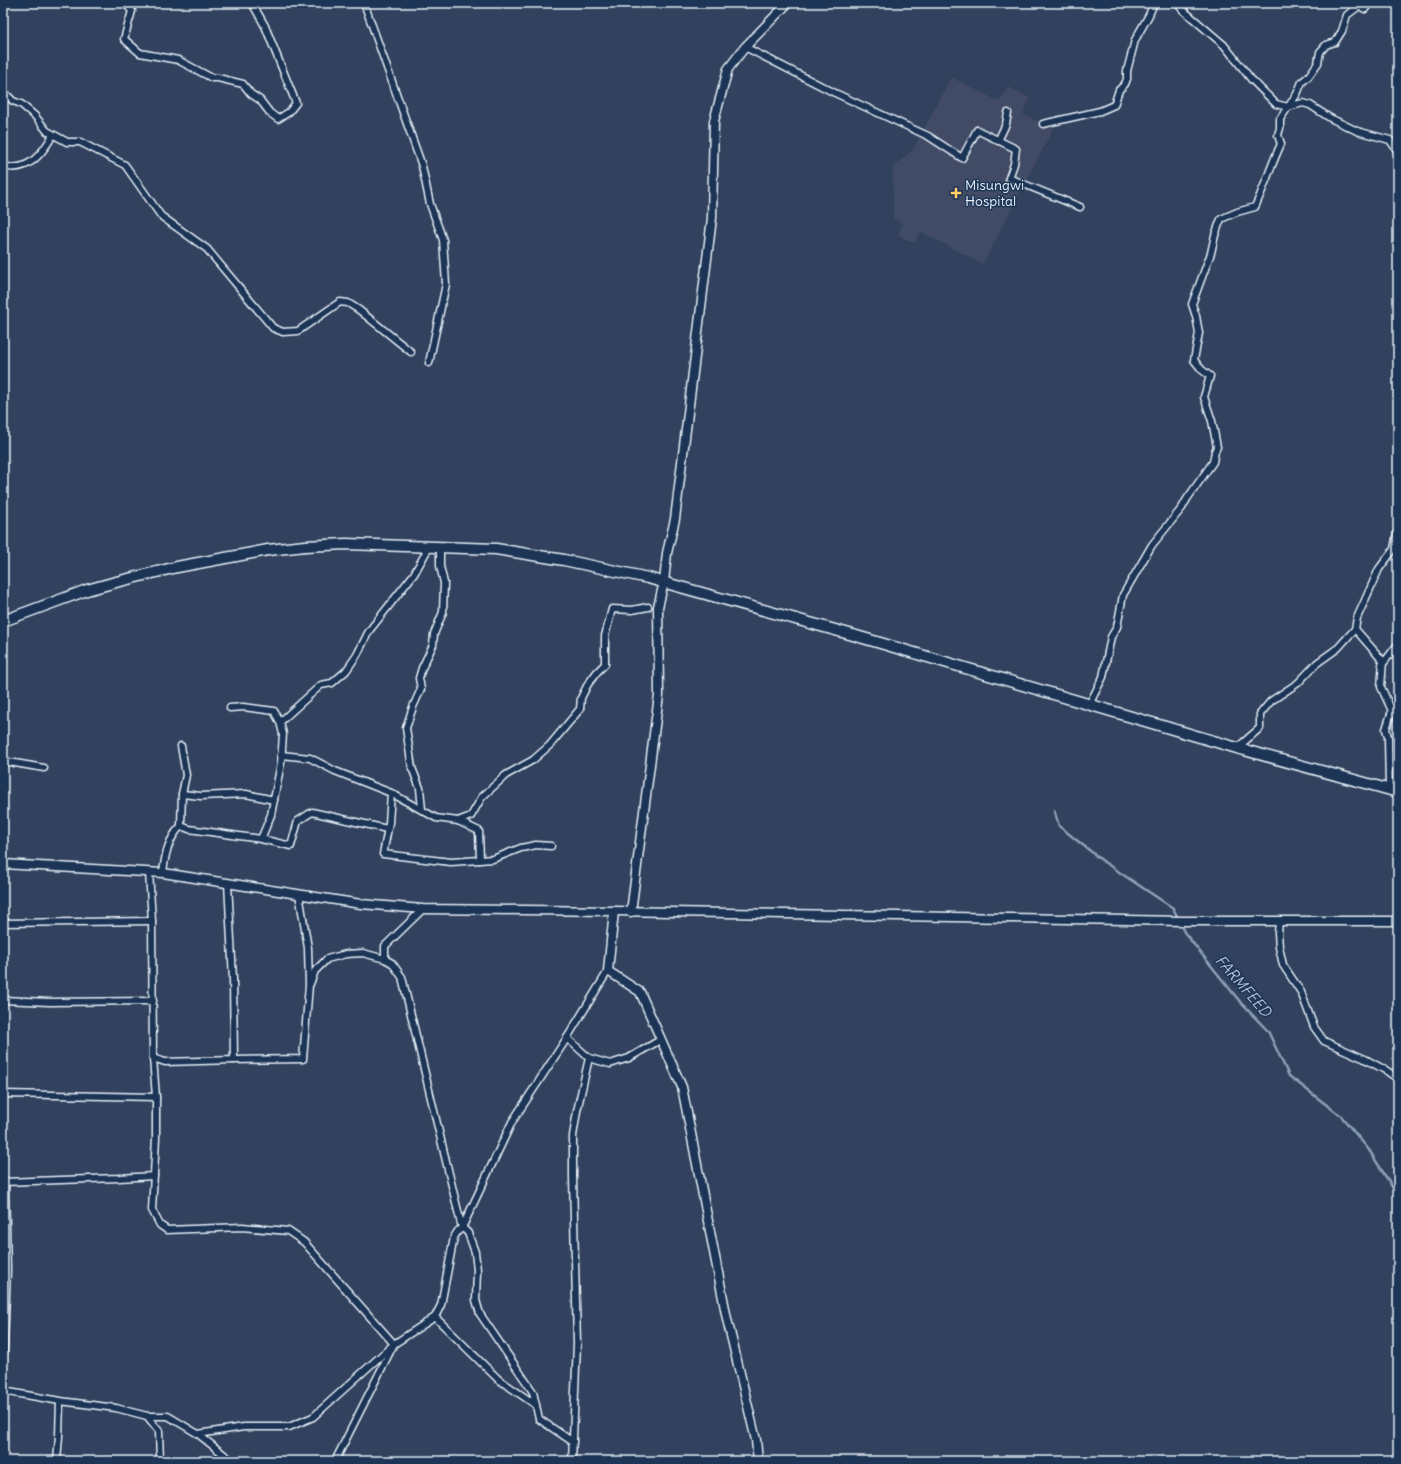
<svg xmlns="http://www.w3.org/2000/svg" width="1401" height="1464" viewBox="0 0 1401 1464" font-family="Delius,sans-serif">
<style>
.built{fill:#424c66}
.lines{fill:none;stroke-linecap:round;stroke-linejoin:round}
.stream{stroke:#8da1b9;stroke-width:2.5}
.minor-casing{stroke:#e8f1f8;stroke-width:9}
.tertiary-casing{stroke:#e8f1f8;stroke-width:11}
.trunk-casing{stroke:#e8f1f8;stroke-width:13}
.minor{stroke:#1d3557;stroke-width:6}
.tertiary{stroke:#1d3557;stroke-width:8}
.trunk{stroke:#1d3557;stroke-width:10}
.poi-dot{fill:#ffd166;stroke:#1d3557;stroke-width:1.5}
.labels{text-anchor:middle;stroke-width:3;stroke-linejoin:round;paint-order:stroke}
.poi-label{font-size:14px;fill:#e8f1f8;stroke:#1d3557;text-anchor:start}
.water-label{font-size:15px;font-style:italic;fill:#b3c2d3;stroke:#1d3557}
</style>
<rect width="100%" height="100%" fill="#31415e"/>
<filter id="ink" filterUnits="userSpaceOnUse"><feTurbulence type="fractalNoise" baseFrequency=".025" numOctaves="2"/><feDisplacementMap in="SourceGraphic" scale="8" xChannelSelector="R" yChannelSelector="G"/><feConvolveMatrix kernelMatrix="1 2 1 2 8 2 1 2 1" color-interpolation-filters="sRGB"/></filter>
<g filter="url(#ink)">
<polygon class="built" points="951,77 1000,102 1008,87 1030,98 1023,114 1053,129 983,264 921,232 914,243 898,235 903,224 893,218 893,167 913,150"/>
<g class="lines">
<g class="stream">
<polyline points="1054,810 1059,826 1104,862 1173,908 1178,918"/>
<polyline points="1180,923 1184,932 1241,1003 1268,1031 1289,1076 1341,1116 1369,1150 1398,1196"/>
</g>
<defs>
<g id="minor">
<polyline points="125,3 132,11 124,39 140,53 178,60 212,78 218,78 243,84 251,94 260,100 270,113 278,119 289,112 296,103 265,26 252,3"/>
<polyline points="364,3 422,166 430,204 443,240 446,284 429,363"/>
<polyline points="1177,3 1183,10 1224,45 1251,79 1276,104 1288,107 1303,103 1310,105 1330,118 1357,131 1390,140 1398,152"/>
<polyline points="3,7 6,3"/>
<polyline points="745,47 835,93 928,136 962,158 977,130 1016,149 1014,164 1009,178 1080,207"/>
<polyline points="3,91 13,101 21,104 35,116 47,131 67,142 80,142 125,165 161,216 207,249 273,328 283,332 298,331 340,302 348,303 359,310 411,352"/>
<polyline points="1043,124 1100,111 1114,105 1119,90 1125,84 1127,79 1127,71 1135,40 1149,15 1154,3"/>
<polyline points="998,141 1006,124 1008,113"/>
<path d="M3 166C28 173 42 154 53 135"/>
<polyline points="1355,629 1383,661 1381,687 1392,711 1386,729 1388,737 1389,790"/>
<polyline points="1382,665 1398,644"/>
<path d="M1089 705 1103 677 1111 637 1117 627 1123 595 1152 545 1182 508 1187 499 1213 462 1215 451 1217 447 1212 421 1204 397 1210 376 1202 370 1194 360 1199 333 1196 316 1192 304 1211 253 1215 235 1221 219 1237 212 1255 207C1265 186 1271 165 1281 144L1278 135 1280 128V119L1297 94 1302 82 1308 77 1318 63 1320 52 1326 45 1335 42 1342 31 1347 15 1359 6 1365 9 1369 3"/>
<polyline points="230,708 243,707 274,711 280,722 283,734 281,763 271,815 261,839"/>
<polyline points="280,722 321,685 332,683 346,671 357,655 369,631 414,574 429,547"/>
<polyline points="1237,748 1260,728 1260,714 1271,701 1298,683 1317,663 1338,648 1355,629 1357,618 1379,569 1394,549 1398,529"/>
<polyline points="281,755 310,758 335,771 391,793 436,818 458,821 479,831 480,860"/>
<polyline points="3,761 44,768"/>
<polyline points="391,793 389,823 383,854 451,862 493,859 521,848 536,845 551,846"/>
<polyline points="182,794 201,796 246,794 274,800"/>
<polyline points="422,810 420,788 412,768 406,728 413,707 421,689 419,678 422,668 433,645 434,634 443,612 444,583 440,566 440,548"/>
<polyline points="458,821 471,816 482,797 506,775 533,760 550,745 580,709 581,698 588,684 597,672 605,664 605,636 612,609 632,610 648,607"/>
<polyline points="181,826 189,829 261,839 291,846 298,821 312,812 387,829"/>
<polyline points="149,872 152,921 153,1058 156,1097 156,1138 152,1210 160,1225 167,1230 242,1227 288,1231 304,1242 394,1344 313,1417 289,1427 244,1427 198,1434"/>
<path d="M163 873C165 855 168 839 181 826L182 794 186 775 181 746"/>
<polyline points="423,909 385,946 385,959 392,963 402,977 462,1228"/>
<polyline points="1279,921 1278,933 1279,947 1283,965 1301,992 1314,1027 1324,1041 1365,1059 1387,1071 1398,1079"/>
<polyline points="3,923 152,921"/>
<polyline points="310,984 315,971 327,959 346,954 363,953 385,959"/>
<polyline points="3,1000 49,1002 153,1001"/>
<polyline points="567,1038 589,1058 577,1111 573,1136 573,1177 577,1344 572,1461"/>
<polyline points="153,1058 165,1062 234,1060 233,979 228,883"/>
<polyline points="589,1058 610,1064 629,1058 660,1040"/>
<polyline points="234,1060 303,1059 309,985 308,948 299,894"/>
<polyline points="3,1094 156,1097"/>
<polyline points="3,1182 119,1178 154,1176"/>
<polyline points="462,1228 512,1122 567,1038 608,971"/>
<polyline points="435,1317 498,1379 536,1405"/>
<polyline points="3,1369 7,1270 5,1182"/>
<polyline points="3,1391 60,1401 116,1408 147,1416 168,1416 198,1434 232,1461"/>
<polyline points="147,1416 159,1431 160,1461"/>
<polyline points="57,1461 59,1436 60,1401"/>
<polyline points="335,1461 394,1344 435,1317 441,1305 454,1237 458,1231 462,1228 465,1230 468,1233 475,1252 477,1270 476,1300 480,1314 533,1392 539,1419 573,1442"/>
</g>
<g id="tertiary">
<polyline points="3,864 163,873 361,904 423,909 614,911 1182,921 1398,921"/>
<polyline points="614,911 608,971 640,992 682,1087 727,1319 756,1440 758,1461"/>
<polyline points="631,912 659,695 658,607 664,582 667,553 675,519 712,218 714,121 728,69 745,47 788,3"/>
</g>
<polyline id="trunk" points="3,621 87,590 116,582 177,567 268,550 305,546 346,544 496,549 564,560 648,578 853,635 1237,748 1398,792"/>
</defs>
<use href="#minor" class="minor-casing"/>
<use href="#tertiary" class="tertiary-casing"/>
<use href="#trunk" class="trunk-casing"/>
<use href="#minor" class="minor"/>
<use href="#tertiary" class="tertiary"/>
<use href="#trunk" class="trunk"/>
</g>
</g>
<path class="poi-dot" d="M954 187h4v4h4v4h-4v4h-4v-4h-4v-4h4z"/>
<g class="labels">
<g class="poi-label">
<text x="965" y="190">Misungwi<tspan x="965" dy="16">Hospital</tspan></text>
</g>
<g class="water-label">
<text transform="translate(1243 986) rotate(49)" y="5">FARMFEED</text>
</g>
</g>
<rect width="1401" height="1464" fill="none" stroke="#1d3557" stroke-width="16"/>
<rect x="8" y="8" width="1385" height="1448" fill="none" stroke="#e8f1f8" stroke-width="1.5" filter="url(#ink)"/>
</svg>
